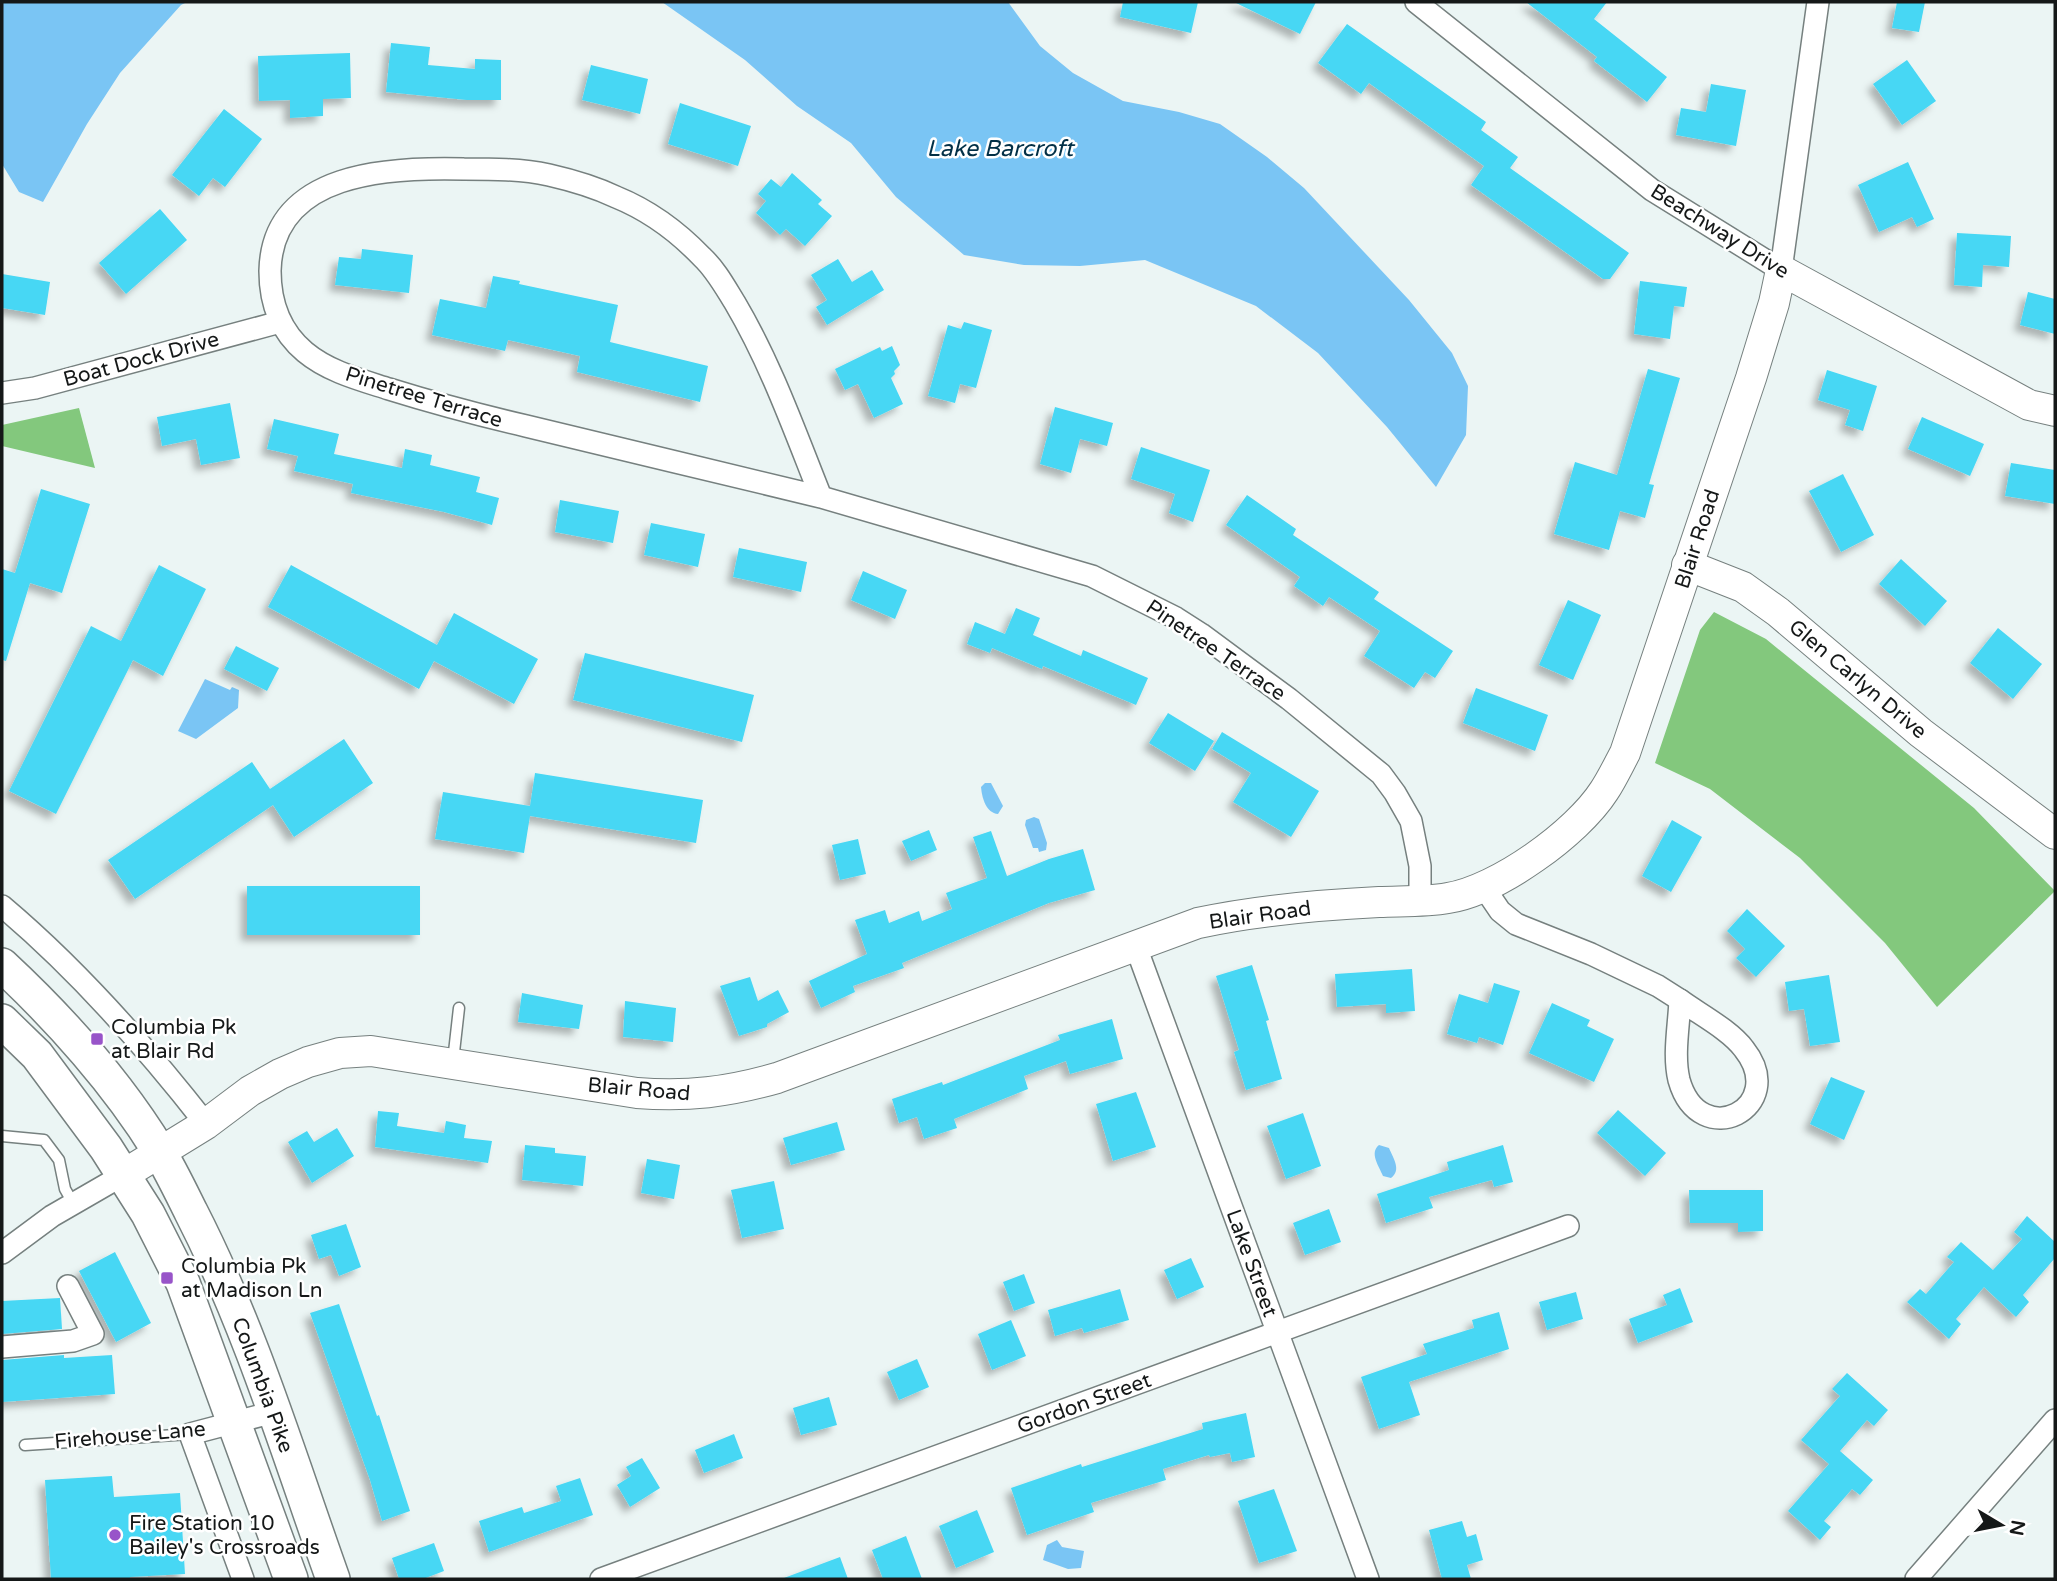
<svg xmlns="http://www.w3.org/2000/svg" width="2057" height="1581" viewBox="0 0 2057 1581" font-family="'Varela Round',sans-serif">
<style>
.forest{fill:#83c87d}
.water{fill:#7ac5f4}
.building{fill:#46d7f4;filter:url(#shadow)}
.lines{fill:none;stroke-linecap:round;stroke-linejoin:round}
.lane-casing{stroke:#76807f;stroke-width:13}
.street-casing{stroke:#76807f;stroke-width:24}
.secondary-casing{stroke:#76807f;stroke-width:32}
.primary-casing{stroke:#76807f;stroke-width:36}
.lane{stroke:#fff;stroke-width:10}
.street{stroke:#fff;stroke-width:21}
.secondary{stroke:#fff;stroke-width:30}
.primary{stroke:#fff;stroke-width:33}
.poi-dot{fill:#9854c9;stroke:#fff;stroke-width:2.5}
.labels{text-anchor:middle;stroke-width:5;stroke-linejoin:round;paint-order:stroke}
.street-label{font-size:21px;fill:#151818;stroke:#fff}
.poi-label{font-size:21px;fill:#151818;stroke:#fff;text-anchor:start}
.water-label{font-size:23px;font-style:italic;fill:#023047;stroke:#fff}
</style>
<defs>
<filter id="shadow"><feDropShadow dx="-6" dy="6" stdDeviation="3.5" flood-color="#0004"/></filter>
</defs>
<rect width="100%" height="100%" fill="#ebf5f4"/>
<g class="forest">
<polygon points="79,408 95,468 2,446 2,425"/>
<polygon points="1714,612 1766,639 1974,808 2055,891 1937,1007 1885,943 1800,858 1710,789 1655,763 1700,630"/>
</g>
<g class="water">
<polygon points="2,2 187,2 181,5 120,73 87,124 43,202 19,192 2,164"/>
<polygon points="662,2 1008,2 1040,46 1073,73 1123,101 1179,112 1220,124 1267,157 1304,188 1409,300 1452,353 1468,386 1466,435 1436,487 1387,427 1318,353 1256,306 1145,260 1080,266 1024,265 964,255 896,197 851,143 797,106 745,60"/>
<polygon points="205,679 230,690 232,687 239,690 238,708 196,739 178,731"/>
<path d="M985 783H991L1003 806 998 814C986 813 982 798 981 787Z"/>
<polygon points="1034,817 1039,819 1047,843 1046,850 1039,852 1038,848 1033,848 1025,825 1026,820"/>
<path d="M1379 1145 1389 1148C1393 1158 1402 1170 1391 1178L1383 1176C1379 1166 1369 1153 1379 1145Z"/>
<polygon points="1057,1540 1062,1547 1084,1551 1081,1568 1068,1569 1043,1560 1047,1545"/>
</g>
<g class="building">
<polygon points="1123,2 1198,2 1191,33 1120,17"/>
<polygon points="1234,2 1316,2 1300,34"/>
<polygon points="1526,2 1607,2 1594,19 1667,77 1647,102 1594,61 1597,57"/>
<polygon points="1897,2 1925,2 1919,32 1892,28"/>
<polygon points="1347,24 1486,122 1481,130 1518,157 1510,168 1629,253 1610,279 1603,279 1471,185 1484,166 1369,83 1361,94 1318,63"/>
<polygon points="391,43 430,47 428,65 475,69 475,59 501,60 501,100 467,100 386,92"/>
<polygon points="350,53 351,98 323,99 323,116 290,118 290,100 259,101 258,56"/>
<polygon points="1907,60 1936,101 1902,125 1873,84"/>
<polygon points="591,65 648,79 640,114 582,100"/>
<polygon points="1711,84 1746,90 1736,146 1676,135 1681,108 1706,112"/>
<polygon points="680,103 751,126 738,166 668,144"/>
<polygon points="224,109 262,139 225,187 213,178 199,196 172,175"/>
<polygon points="1908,162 1934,219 1917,227 1912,217 1879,232 1858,185"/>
<polygon points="792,173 822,200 818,204 832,216 805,246 786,229 780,235 756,213 766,201 758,194 771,179 781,187"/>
<polygon points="160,209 187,240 126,294 99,263"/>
<polygon points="1957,233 2011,236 2009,267 1983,265 1982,287 1954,285"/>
<polygon points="362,249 413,255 409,293 335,285 339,257 361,259"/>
<polygon points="838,259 852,282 872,270 884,290 827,325 816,307 827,300 811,275"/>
<polygon points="2,274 50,282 45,315 2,308"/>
<polygon points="493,276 520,281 519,284 618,305 610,342 708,366 700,402 577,372 580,356 508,340 505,351 432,335 440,299 486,308"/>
<polygon points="1640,281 1687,287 1684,307 1674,306 1670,339 1634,334"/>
<polygon points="2028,292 2055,299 2055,334 2020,325"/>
<polygon points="964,322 992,330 976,388 960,384 955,403 928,396 948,325 961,329"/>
<polygon points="892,346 900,365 894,371 895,374 891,378 903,404 874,418 858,384 845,390 835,369 880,347 882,351"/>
<polygon points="1648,369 1680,378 1649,484 1654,485 1645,518 1620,511 1609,550 1554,534 1575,462 1617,475"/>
<polygon points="1827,370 1877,386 1863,431 1845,425 1850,410 1818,400"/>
<polygon points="230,403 240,458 201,465 196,439 162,446 157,417"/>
<polygon points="1055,407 1113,423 1107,446 1080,439 1071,473 1040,464"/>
<polygon points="1922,417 1984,444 1970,476 1908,449"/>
<polygon points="274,419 339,434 334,454 402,468 405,449 432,455 430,465 480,477 476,492 499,498 492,525 444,512 351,493 353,484 294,471 298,456 267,449"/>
<polygon points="1141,447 1210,470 1193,522 1169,513 1175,494 1131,479"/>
<polygon points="2011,463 2055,470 2055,504 2005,496"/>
<polygon points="1843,474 1874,535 1841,552 1809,491"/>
<polygon points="41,489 90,504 62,593 30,583 6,661 2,660 2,569 15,573"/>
<polygon points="1247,495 1296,529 1293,535 1379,592 1374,599 1453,651 1435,678 1425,672 1414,688 1364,656 1380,631 1329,597 1323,606 1294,586 1300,577 1226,525"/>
<polygon points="560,500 619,511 613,543 555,532"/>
<polygon points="651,523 705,534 698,567 644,555"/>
<polygon points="739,548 807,562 801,592 733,577"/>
<polygon points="1901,559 1947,601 1925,626 1879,584"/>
<polygon points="159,565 206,589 163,676 133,660 56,814 9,791 91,626 121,641"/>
<polygon points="291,565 437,645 454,613 538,659 514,704 434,661 419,689 268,607"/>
<polygon points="863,571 907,590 895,619 851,600"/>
<polygon points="1568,600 1601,615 1573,680 1539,665"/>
<polygon points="1016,608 1040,618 1033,635 1081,656 1083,650 1148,678 1136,705 1043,666 1042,669 992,648 990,653 967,644 975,622 1005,634"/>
<polygon points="1998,628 2042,664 2013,699 1970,663"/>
<polygon points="236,646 279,668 267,691 224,669"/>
<polygon points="585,653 754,695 742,742 573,700"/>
<polygon points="1476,688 1548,715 1535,751 1463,723"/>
<polygon points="1168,713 1214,741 1195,771 1149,743"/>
<polygon points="1222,732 1319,791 1291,837 1233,802 1251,773 1212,749"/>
<polygon points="344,739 373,783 294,837 273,805 135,899 108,860 252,762 270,789"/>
<polygon points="535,773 703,800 696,843 530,816 524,853 435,839 443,792 530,806"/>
<polygon points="1672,820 1702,837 1671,892 1642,876"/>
<polygon points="929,830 937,850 911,861 902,841"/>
<polygon points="991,831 1007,876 1049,859 1083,849 1095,890 1049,903 902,963 904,968 853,986 855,992 821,1008 809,981 867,954 855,920 885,910 889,923 919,911 922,921 952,909 946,893 987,878 973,837"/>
<polygon points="858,839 866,874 840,880 832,845"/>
<rect x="247" y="886" width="173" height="49"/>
<polygon points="1747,909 1785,946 1756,977 1736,958 1745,949 1727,931"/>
<polygon points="1252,965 1269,1020 1266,1021 1282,1079 1246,1090 1234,1052 1239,1050 1216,976"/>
<polygon points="1412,969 1415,1011 1386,1013 1386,1004 1337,1007 1335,974"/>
<polygon points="1829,975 1840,1042 1810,1046 1804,1009 1789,1011 1785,982"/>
<polygon points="750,977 758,1001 778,990 789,1012 767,1024 767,1027 739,1036 720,986"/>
<polygon points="1494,983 1520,991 1503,1045 1479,1037 1477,1043 1447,1034 1459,994 1488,1003"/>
<polygon points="522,993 583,1005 579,1029 518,1022"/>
<polygon points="625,1001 676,1008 673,1042 623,1037"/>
<polygon points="1552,1003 1590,1020 1587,1026 1614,1039 1594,1082 1529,1053"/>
<polygon points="1112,1019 1123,1059 1070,1074 1066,1061 1024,1076 1028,1089 954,1119 957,1128 924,1139 917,1117 899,1123 892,1099 942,1082 943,1085 1060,1040 1058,1035"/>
<polygon points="1831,1077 1865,1091 1844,1140 1810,1124"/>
<polygon points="1136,1092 1156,1147 1113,1161 1096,1104"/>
<polygon points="1618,1110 1666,1153 1645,1176 1597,1133"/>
<polygon points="378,1111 399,1113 397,1126 444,1133 446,1121 466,1125 464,1138 492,1141 488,1163 375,1147"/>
<polygon points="1303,1113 1321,1166 1286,1179 1267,1126"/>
<polygon points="837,1122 845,1150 791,1165 783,1138"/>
<polygon points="337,1128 354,1156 312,1183 288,1142 307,1131 314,1142"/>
<polygon points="525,1145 555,1148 555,1153 586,1156 583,1186 522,1180"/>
<polygon points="1503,1145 1513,1182 1494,1187 1492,1180 1429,1197 1433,1208 1386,1223 1377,1194 1449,1170 1447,1162"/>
<polygon points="647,1159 680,1165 674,1199 641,1193"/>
<polygon points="774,1181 784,1229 742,1238 731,1190"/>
<polygon points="1689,1190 1763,1190 1763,1231 1738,1232 1738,1223 1690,1223"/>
<polygon points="1329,1209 1341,1242 1305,1255 1293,1223"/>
<polygon points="2027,1216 2055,1242 2055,1258 2023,1295 2029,1302 2016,1317 1984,1287 1956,1319 1961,1324 1949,1339 1907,1302 1920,1289 1926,1294 1954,1262 1947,1257 1961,1242 1993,1270 2022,1239 2014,1232"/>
<polygon points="346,1224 361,1267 339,1276 331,1255 319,1259 311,1235"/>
<polygon points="115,1252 151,1323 116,1342 79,1271"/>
<polygon points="1191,1258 1204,1287 1177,1299 1164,1270"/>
<polygon points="1024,1274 1035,1303 1014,1311 1003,1282"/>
<polygon points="1680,1288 1693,1322 1638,1343 1629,1319 1667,1305 1663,1295"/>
<polygon points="1120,1289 1129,1320 1084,1333 1082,1328 1055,1336 1048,1310"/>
<polygon points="1576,1292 1583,1319 1547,1330 1539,1302"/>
<polygon points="60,1298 62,1329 2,1334 2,1301"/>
<polygon points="339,1304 377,1416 379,1415 410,1511 382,1521 370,1480 310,1313"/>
<polygon points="1499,1312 1509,1349 1409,1382 1420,1415 1379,1429 1361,1377 1427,1354 1423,1344 1474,1328 1472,1320"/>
<polygon points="1011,1320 1026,1356 992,1370 978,1334"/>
<polygon points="64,1355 64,1358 112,1355 115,1394 2,1402 2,1360"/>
<polygon points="917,1359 929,1387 899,1400 887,1372"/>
<polygon points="1847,1373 1888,1410 1874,1426 1867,1420 1840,1451 1873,1480 1860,1495 1852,1489 1824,1521 1831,1527 1820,1540 1788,1511 1829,1464 1801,1440 1840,1396 1832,1389"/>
<polygon points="829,1397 837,1425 801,1435 793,1408"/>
<polygon points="1246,1413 1255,1457 1232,1462 1230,1453 1210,1457 1209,1455 1163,1469 1166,1480 1091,1503 1094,1512 1027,1535 1011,1488 1081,1464 1082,1467 1203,1429 1202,1423"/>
<polygon points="734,1434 743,1458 704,1473 695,1450"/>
<polygon points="642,1458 660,1488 630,1507 617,1485 631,1476 626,1467"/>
<polygon points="112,1476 114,1497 180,1493 185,1574 130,1577 130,1579 51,1579 45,1480"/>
<polygon points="580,1478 593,1515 489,1552 479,1521 522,1507 524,1513 561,1501 556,1486"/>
<polygon points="1274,1489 1297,1551 1259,1563 1238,1501"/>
<polygon points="977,1510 994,1552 956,1568 939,1526"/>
<polygon points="1462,1521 1467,1537 1476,1534 1483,1560 1467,1565 1471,1579 1442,1579 1429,1530"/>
<polygon points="906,1536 922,1579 883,1579 872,1550"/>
<polygon points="434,1543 444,1571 423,1579 399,1579 392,1558"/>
<polygon points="840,1557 848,1579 784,1579 784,1578"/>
</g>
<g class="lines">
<defs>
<g id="lane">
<polyline points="453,1061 459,1008"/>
<polyline points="2,1136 44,1140 59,1160 65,1189 73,1203"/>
<polyline points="25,1445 190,1434"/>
</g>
<g id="street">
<polyline points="1416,2 1652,190 1781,270 1818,2"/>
<polyline points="2,393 35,388 280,322"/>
<path d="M821 497C723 473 624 450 526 426 479 415 434 403 389 389 361 380 329 372 305 352 280 331 270 304 270 271 272 171 391 167 464 169 492 169 521 169 549 175 571 180 595 187 616 197 648 210 678 232 702 257 716 270 725 287 735 303 771 364 795 432 821 497L1092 576 1176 618 1201 634 1289 699 1381 774 1395 793 1411 821 1420 866V901"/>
<polyline points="1483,886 1500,911 1516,924 1591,954 1658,986 1680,1000"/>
<path d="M2 906C78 970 145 1046 206 1124"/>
<polyline points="1136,947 1368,1579"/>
<path d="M1680 1000C1699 1014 1730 1030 1744 1049 1790 1107 1700 1154 1679 1080 1673 1055 1679 1025 1680 1000Z"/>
<polyline points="2,1253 52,1216 123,1175"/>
<polyline points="2,1347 73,1341 93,1334 68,1286"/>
<polyline points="243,1579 190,1434 274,1412"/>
<polyline points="601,1579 1568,1226"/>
<polyline points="1916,1579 2055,1420"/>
</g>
<g id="secondary">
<polyline points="1687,565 1743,587 1778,612 1921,733 2055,834"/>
<path d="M123 1175 206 1124 250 1091 280 1074 308 1062 340 1053 371 1051 637 1093C688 1097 728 1092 777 1078L1198 923C1258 910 1318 905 1379 902 1402 901 1425 902 1448 898 1498 890 1577 833 1604 791 1612 779 1618 766 1625 753L1751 378 1774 303 1781 270 2029 405 2055 411"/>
</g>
<g id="primary">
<path d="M2 965C59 1018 118 1084 159 1151 171 1171 181 1192 191 1212 251 1329 289 1456 333 1579"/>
<polyline points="2,1021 37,1055 106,1148 148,1214 183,1283 291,1579"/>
</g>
</defs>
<use href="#lane" class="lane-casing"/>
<use href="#street" class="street-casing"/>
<use href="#secondary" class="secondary-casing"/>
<use href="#primary" class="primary-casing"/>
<use href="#lane" class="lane"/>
<use href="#street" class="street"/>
<use href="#secondary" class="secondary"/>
<use href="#primary" class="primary"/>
</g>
<g class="poi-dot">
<rect x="90" y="1032" width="14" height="14" rx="3.5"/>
<rect x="160" y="1271" width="14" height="14" rx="3.5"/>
<circle cx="115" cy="1535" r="7"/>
</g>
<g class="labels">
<g class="street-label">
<text transform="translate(1720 231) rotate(32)" y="7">Beachway Drive</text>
<text transform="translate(141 359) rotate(-15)" y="7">Boat Dock Drive</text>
<text transform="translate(424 397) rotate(17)" y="7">Pinetree Terrace</text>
<text transform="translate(1697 539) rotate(-72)" y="7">Blair Road</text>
<text transform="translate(1216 650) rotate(34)" y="7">Pinetree Terrace</text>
<text transform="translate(1858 679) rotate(40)" y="7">Glen Carlyn Drive</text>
<text transform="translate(1260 915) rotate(-8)" y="7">Blair Road</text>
<text transform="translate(639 1089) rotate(5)" y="7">Blair Road</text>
<text transform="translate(1252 1263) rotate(70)" y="7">Lake Street</text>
<text transform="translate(263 1385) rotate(70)" y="7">Columbia Pike</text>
<text transform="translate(1084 1403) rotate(-20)" y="7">Gordon Street</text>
<text transform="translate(130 1435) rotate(-5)" y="7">Firehouse Lane</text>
</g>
<g class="poi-label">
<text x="111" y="1034">Columbia Pk<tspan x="111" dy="24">at Blair Rd</tspan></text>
<text x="181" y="1273">Columbia Pk<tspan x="181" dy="24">at Madison Ln</tspan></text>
<text x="129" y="1530">Fire Station 10<tspan x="129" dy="24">Bailey's Crossroads</tspan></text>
</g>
<g class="water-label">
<text x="1000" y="156">Lake Barcroft</text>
</g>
</g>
<rect width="2057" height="1581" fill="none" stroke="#151818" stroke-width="7"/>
<g transform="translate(2001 1525) rotate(100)" stroke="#ffffff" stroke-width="5" paint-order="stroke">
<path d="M0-5L12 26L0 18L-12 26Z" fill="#151818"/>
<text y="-10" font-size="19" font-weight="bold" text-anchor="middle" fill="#151818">N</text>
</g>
</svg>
